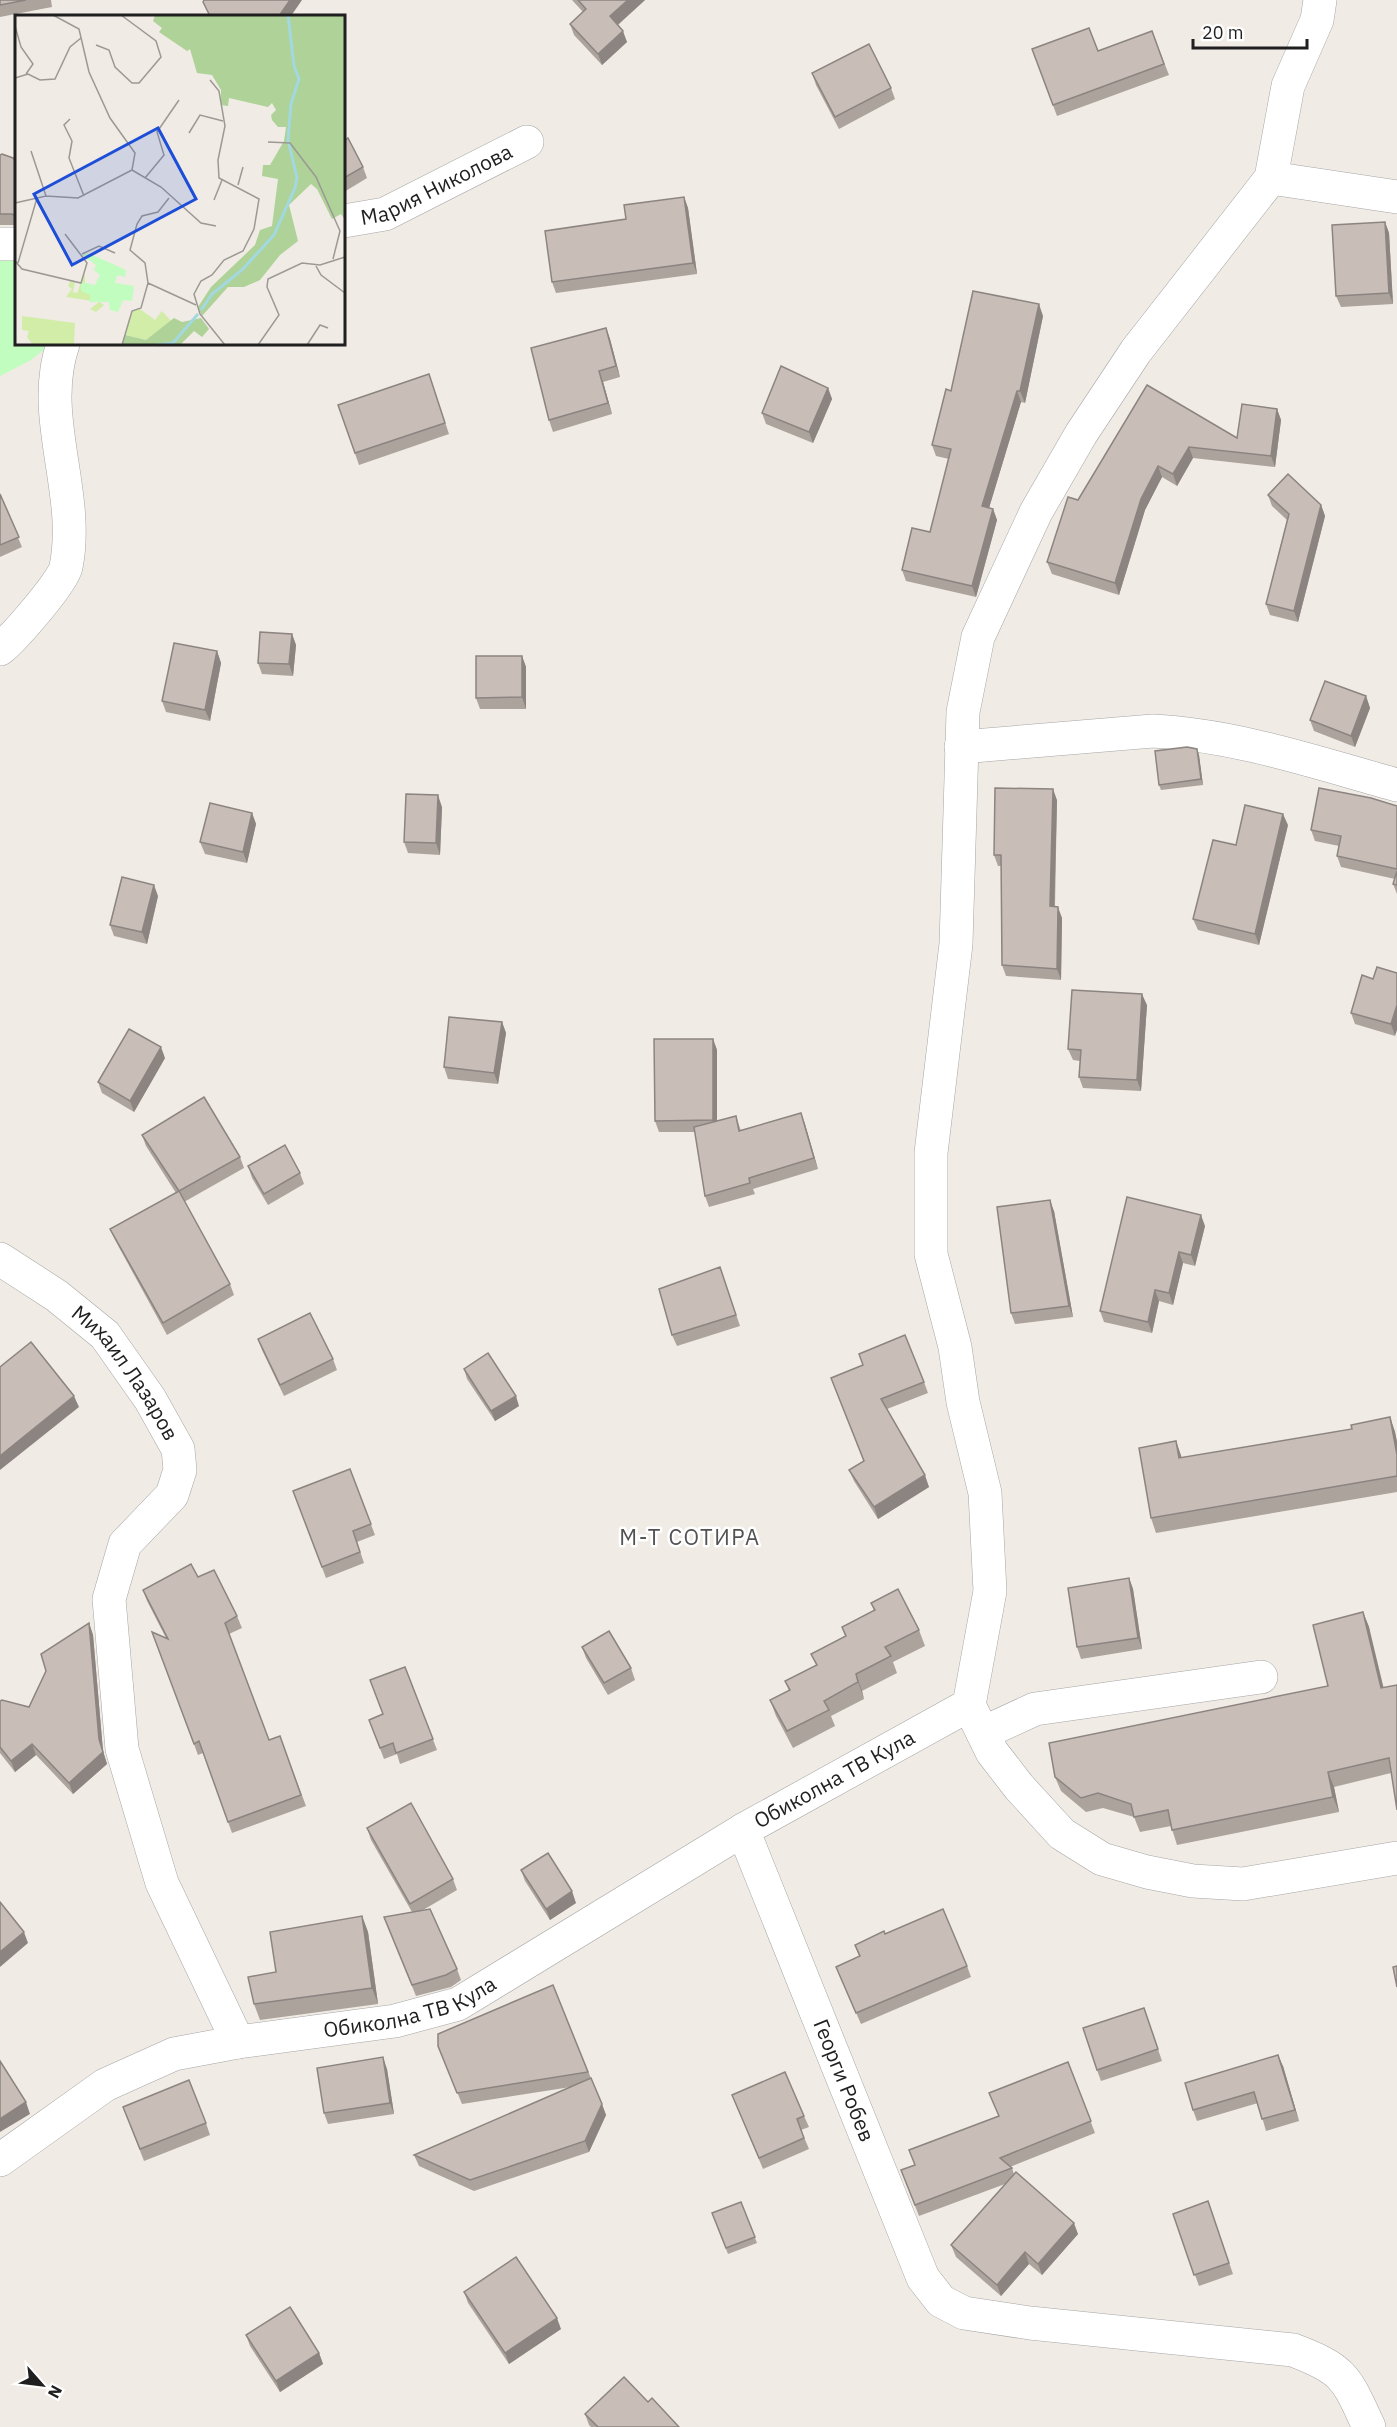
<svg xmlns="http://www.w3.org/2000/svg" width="1397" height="2427" viewBox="0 0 1397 2427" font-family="'IBM Plex Sans',sans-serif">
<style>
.park{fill:#c0fdbf}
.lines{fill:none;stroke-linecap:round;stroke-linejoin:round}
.street-casing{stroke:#a6a6a6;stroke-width:34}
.street{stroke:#fff;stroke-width:33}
.wall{fill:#aca39d}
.shaded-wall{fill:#8c8480}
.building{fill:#c8bdb7;stroke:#8c8480;stroke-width:1.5}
.labels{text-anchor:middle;stroke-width:5;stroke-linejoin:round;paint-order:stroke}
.street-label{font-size:21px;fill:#1f1f1f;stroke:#fff}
.neighbourhood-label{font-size:22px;letter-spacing:1.5px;fill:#525252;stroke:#fff}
.inset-river{fill:none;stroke:#a2d9e1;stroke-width:3}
.inset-road{fill:none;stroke:#9c9995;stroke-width:1.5}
.view{fill:#1d4ed8;fill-opacity:0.15;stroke:#1d4ed8;stroke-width:3}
.inset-edge{fill:none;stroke:#1f1f1f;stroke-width:3}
</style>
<rect width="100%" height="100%" fill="#f0ebe4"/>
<polygon class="park" points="0,244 16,244 16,344 51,344 31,360 0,376"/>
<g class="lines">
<defs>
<g id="street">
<polyline points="1271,178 1397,197"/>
<path id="s1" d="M344 221 385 214 527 142"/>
<polyline points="0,244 16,244"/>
<path d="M0 649C13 639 63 582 66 567 81 492 38 417 63 344"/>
<path d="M961 747 1153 731C1236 735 1317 763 1397 785"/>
<path id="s2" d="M0 1259 57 1296 105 1335 150 1399 178 1449 180 1470 172 1495 125 1544 109 1599 122 1749 162 1883 238 2042"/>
<polyline points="969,1705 990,1591 985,1493 963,1402 955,1347 931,1254 931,1153 956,944 963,712 978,637 1036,512 1081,434 1136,351 1271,178 1288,86 1317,20 1320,0"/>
<polyline points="983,1733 1035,1709 1261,1677"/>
<path id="s3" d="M743 1830 923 2278 941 2301 964 2313 1030 2323 1293 2350C1346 2370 1346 2378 1369 2427"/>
<path id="s4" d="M0 2160 105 2085 174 2054 238 2042 395 2021 458 2004 743 1830 969 1705 992 1752 1019 1787 1062 1834 1102 1859 1147 1872 1193 1881 1243 1884 1397 1858"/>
</g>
</defs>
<use href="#street" class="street-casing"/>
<use href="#street" class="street"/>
</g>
<g class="wall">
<polygon points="0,0 51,0 52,7 0,17"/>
<polygon points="572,0 645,0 618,25 627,42 602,65 574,35 570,24 583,12"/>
<polygon points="1152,31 1169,75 1057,116 1032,49 1098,51"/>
<polygon points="812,73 891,88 895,99 839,129 816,85"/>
<polygon points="344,141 363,167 367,178 344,192"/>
<polygon points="0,155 16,161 16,225 0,225"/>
<polygon points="684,197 688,208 697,274 556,293 552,282 626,219"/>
<polygon points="1385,222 1389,233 1393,304 1341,307 1336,296"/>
<polygon points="1043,316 1025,403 1021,402 989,508 993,509 997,520 976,597 906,581 902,570 930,532 949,459 936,456 932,445 951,391"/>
<polygon points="606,328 610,339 620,377 603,382 612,414 553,432 549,420"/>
<polygon points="429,374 449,434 359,465 338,405"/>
<polygon points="1147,385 1237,438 1277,409 1281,420 1275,467 1193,458 1177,486 1162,477 1145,510 1119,595 1052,574 1047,562 1078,500"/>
<polygon points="828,388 832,399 813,443 766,424 762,413"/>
<polygon points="0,494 22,547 0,557"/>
<polygon points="1268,495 1321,505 1325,516 1298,622 1270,615 1266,604 1287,520 1272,506"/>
<polygon points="292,634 296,645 293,676 262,674 258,663"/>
<polygon points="217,651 221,663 210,721 166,712 162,701"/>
<polygon points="522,656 526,667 526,709 480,709 476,698"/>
<polygon points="1366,696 1370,708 1355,747 1314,731 1310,720"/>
<polygon points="1199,755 1203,785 1161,790 1159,785"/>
<polygon points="1057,800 1055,907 1062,918 1061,980 1006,976 1002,965 1001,866 998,866 994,855"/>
<polygon points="1397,806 1397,894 1393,884 1395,879 1341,867 1337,856 1339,846 1315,841 1311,830"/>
<polygon points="442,807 440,855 408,853 404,842"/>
<polygon points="252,813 256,824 247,863 205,854 200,842"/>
<polygon points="1288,825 1259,945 1198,930 1193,919"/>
<polygon points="158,896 147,944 114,936 110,925"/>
<polygon points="1377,967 1395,1036 1355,1024 1351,1013 1373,979"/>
<polygon points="1147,1005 1141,1091 1083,1088 1079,1077 1080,1061 1073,1060 1068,1049"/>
<polygon points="502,1022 506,1033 498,1084 448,1079 444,1067"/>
<polygon points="713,1039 717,1050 717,1121 736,1116 741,1131 801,1113 818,1169 753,1189 755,1194 709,1207 705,1196 695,1132 659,1132 655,1121"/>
<polygon points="165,1058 134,1112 102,1093 98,1082"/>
<polygon points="142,1135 240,1157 244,1168 184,1202 230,1284 234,1295 167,1335 115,1240 110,1229 176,1193 146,1146"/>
<polygon points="248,1166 300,1173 304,1184 268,1205 252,1178"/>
<polygon points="1054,1211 1073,1317 1015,1324 1011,1313"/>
<polygon points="1205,1226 1195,1266 1183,1263 1173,1305 1159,1301 1152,1333 1104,1322 1100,1311"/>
<polygon points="724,1279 740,1326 677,1346 672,1335"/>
<polygon points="258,1339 333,1359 337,1370 284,1396 262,1350"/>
<polygon points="464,1369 519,1406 495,1421 467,1379"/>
<polygon points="924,1382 928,1393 887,1409 929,1487 878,1519 854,1481 849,1470 864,1461 835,1389"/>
<polygon points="1390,1417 1395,1432 1397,1442 1397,1492 1156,1533 1151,1518 1176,1441 1182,1458 1352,1429"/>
<polygon points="350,1469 375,1535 357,1542 364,1563 326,1578 293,1491"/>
<polygon points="198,1577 237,1616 242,1628 229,1634 269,1740 280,1736 306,1806 232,1833 203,1753 198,1755 152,1632 166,1638 147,1601 143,1590"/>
<polygon points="1129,1578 1133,1589 1142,1649 1081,1659 1077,1647"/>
<polygon points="871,1603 919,1630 925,1646 893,1662 897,1673 862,1691 864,1699 831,1716 835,1726 793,1748 776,1716 770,1700 789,1691 785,1681 816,1665 811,1654 845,1636 842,1627 874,1611"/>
<polygon points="1363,1612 1369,1627 1391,1773 1334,1787 1339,1812 1177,1845 1171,1826 1140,1832 1134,1817 1103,1808 1086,1812 1061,1791 1055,1777 1328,1686"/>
<polygon points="89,1623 93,1635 103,1751 107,1764 73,1794 36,1755 15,1772 0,1753 0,1701 29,1707"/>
<polygon points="582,1647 631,1668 635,1680 608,1695 586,1658"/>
<polygon points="405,1667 437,1750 400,1764 397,1754 384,1759 369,1720 382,1714"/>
<polygon points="367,1828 453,1879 457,1890 423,1910 457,1969 461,1980 451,1987 416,1996 384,1917 412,1912 371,1840"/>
<polygon points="521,1870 576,1903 550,1920 525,1881"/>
<polygon points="362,1916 368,1932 378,2004 260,2020 254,2004"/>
<polygon points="855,1945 967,1966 971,1977 861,2024 836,1967 859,1956"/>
<polygon points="553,1985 606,2115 589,2152 474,2191 419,2166 414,2155 571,2087 462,2104 438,2046"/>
<polygon points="1144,2008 1162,2061 1101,2081 1097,2070"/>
<polygon points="1068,2062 1095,2133 1010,2167 1012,2168 1014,2174 1078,2234 1042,2275 1029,2264 1001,2296 956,2257 951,2245 1005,2184 919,2216 901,2170 915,2165 998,2116"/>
<polygon points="1283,2066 1299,2121 1266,2131 1258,2103 1197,2121 1193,2110"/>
<polygon points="387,2069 394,2114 328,2124 324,2113"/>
<polygon points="732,2095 804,2116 809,2127 801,2130 809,2149 763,2169"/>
<polygon points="123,2107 206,2123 210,2135 144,2161"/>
<polygon points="1208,2201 1233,2274 1199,2286 1173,2214"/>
<polygon points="741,2202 757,2243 728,2254 712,2213"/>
<polygon points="464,2292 561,2329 509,2364 468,2303"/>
<polygon points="246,2335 319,2353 323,2364 280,2392 250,2346"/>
<polygon points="648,2402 679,2427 591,2427 589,2425 585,2414"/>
</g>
<g class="shaded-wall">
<polygon points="290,0 302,0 291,16 279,16"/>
<polygon points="628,0 645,0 614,28 610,16"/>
<polygon points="623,31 627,42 602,65 598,54"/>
<polygon points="684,197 688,208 697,274 693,263"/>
<polygon points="1385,222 1389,233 1393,304 1389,293"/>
<polygon points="1039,304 1043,316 1025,403 1020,391"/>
<polygon points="606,328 610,339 620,377 616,366"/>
<polygon points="599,371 603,382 612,414 608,403"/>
<polygon points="828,388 832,399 813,443 809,432"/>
<polygon points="1017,391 1021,402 986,518 982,506"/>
<polygon points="1277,409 1281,420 1275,467 1271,456"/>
<polygon points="1189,447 1193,458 1177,486 1173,474"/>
<polygon points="1158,466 1162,477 1145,510 1119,595 1115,583 1141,499"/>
<polygon points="1321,505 1325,516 1298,622 1294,611"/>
<polygon points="993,509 997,520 976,597 972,586"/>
<polygon points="292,634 296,645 293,676 289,664"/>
<polygon points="217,651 221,663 210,721 205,710"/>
<polygon points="522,656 526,667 526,709 522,697"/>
<polygon points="1366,696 1370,708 1355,747 1351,736"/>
<polygon points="1197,749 1199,755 1203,785 1201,779"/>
<polygon points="1053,789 1057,800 1054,918 1050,906"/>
<polygon points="438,795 442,807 440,855 436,843"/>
<polygon points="252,813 256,824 247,863 243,852"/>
<polygon points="1283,814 1288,825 1259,945 1255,934"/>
<polygon points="154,885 158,896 147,944 142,932"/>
<polygon points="1058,907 1062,918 1061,980 1057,969"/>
<polygon points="1142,994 1147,1005 1141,1091 1137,1080"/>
<polygon points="1397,1005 1397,1030 1395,1036 1391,1024"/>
<polygon points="502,1022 506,1033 498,1084 494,1073"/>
<polygon points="713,1039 717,1050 717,1132 713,1120"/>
<polygon points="161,1047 165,1058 134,1112 130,1101"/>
<polygon points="801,1113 805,1124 818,1169 814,1158"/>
<polygon points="1050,1200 1054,1211 1073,1317 1069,1306"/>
<polygon points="1201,1215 1205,1226 1195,1266 1191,1255"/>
<polygon points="1179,1252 1183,1263 1173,1305 1169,1293"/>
<polygon points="1155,1290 1159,1301 1152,1333 1148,1322"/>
<polygon points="74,1396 79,1407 0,1470 0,1456"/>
<polygon points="516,1396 519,1406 495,1421 491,1411"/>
<polygon points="1390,1417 1395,1432 1397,1442 1397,1455"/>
<polygon points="1176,1441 1181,1456 1184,1473 1179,1458"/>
<polygon points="925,1475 929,1487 878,1519 874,1507"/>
<polygon points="1129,1578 1133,1589 1142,1649 1138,1638"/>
<polygon points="1363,1612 1369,1627 1387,1702 1381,1688"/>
<polygon points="89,1623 93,1635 103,1751 107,1764 73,1794 69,1783 99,1739"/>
<polygon points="856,1674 862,1691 864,1699 858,1682"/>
<polygon points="32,1744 36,1755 15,1772 11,1761"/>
<polygon points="1328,1772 1334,1787 1339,1812 1333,1797"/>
<polygon points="572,1891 576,1903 550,1920 546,1909"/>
<polygon points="362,1916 368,1932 378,2004 372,1988"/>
<polygon points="24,1932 28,1943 0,1967 0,1952"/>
<polygon points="1278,2055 1283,2066 1299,2121 1295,2110"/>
<polygon points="383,2057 387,2069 394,2114 390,2103"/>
<polygon points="26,2102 30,2114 0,2132 0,2119"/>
<polygon points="602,2104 606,2115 589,2152 585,2141"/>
<polygon points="1074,2223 1078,2234 1042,2275 1038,2264"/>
<polygon points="1025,2252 1029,2264 1001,2296 997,2285"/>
<polygon points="557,2318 561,2329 509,2364 505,2353"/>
<polygon points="319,2353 323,2364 280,2392 276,2381"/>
</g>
<g class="building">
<polygon points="0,0 26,0 0,5"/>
<polygon points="204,0 290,0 279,16 210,16 203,2"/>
<polygon points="578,0 628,0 610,16 623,31 598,54 570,24 586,9"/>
<polygon points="1089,28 1098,51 1152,31 1164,64 1053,105 1032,49"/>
<polygon points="869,44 891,88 835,117 812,73"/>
<polygon points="348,138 363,167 344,178 344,141"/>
<polygon points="2,154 13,158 16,161 16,216 12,214 0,214 0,155"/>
<polygon points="684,197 693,263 552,282 545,231 626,219 624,205"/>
<polygon points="1385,222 1389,293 1336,296 1332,225"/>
<polygon points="973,291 1039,304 1020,391 1017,391 982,506 993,509 972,586 902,570 912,528 930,532 951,449 932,445 946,389 951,391"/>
<polygon points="606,328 616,366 599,371 608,403 549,420 531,348"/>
<polygon points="781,366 828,388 809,432 762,413"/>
<polygon points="429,374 445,423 355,453 338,405"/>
<polygon points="1147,385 1237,438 1242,404 1277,409 1271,456 1189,447 1173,474 1158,466 1141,499 1115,583 1047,562 1068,497 1078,500"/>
<polygon points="1288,474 1321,505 1294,611 1266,604 1289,514 1268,495"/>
<polygon points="0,494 19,537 0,545"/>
<polygon points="260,632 292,634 289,664 258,663"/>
<polygon points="174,643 217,651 205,710 162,701"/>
<polygon points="476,656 522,656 522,697 476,698"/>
<polygon points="1325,681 1366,696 1351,736 1310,720"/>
<polygon points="1187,747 1197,749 1201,779 1159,785 1155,751"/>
<polygon points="995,788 1053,789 1050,906 1058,907 1057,969 1002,965 1001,855 994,855"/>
<polygon points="1319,788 1371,798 1397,806 1397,869 1337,856 1341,836 1311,830"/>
<polygon points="406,794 438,795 436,843 404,842"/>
<polygon points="210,803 252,813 243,852 200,842"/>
<polygon points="1245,805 1283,814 1255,934 1193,919 1213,840 1236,845"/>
<polygon points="1397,871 1397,885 1393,884"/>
<polygon points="122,877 154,885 142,932 110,925"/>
<polygon points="1377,967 1397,973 1397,1005 1391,1024 1351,1013 1362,975 1373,979"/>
<polygon points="1072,990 1142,994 1137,1080 1079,1077 1081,1050 1068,1049"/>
<polygon points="449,1017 502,1022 494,1073 444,1067"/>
<polygon points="129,1029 161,1047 130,1101 98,1082"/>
<polygon points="654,1039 713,1039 713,1120 655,1121"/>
<polygon points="204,1097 240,1157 179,1191 142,1135"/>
<polygon points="801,1113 814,1158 749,1178 750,1183 705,1196 694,1127 736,1116 739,1131"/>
<polygon points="285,1145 300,1173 264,1194 248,1166"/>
<polygon points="179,1191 230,1284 163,1323 110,1229"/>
<polygon points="1127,1197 1201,1215 1191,1255 1179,1252 1169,1293 1155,1290 1148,1322 1100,1311"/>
<polygon points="1050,1200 1069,1306 1011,1313 997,1207"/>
<polygon points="720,1267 736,1315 672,1335 659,1289"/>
<polygon points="310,1313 333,1359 280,1385 258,1339"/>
<polygon points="905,1335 924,1382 881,1399 925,1475 874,1507 849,1470 864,1461 831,1378 863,1365 859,1354"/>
<polygon points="31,1342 74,1396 0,1456 0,1367"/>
<polygon points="488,1353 516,1396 491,1411 464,1369"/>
<polygon points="1390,1417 1397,1455 1397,1476 1151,1518 1139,1448 1176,1441 1179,1458 1352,1429 1351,1425"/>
<polygon points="350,1469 371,1524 353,1531 360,1552 322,1567 293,1491"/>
<polygon points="191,1564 198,1577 214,1570 237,1616 225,1623 269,1740 280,1736 301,1795 228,1822 199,1741 194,1744 152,1632 168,1639 143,1590"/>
<polygon points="1129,1578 1138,1638 1077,1647 1068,1588"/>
<polygon points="898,1589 919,1630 885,1647 891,1656 856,1674 858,1682 824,1701 829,1710 787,1731 770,1700 790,1690 785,1681 817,1665 811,1654 846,1636 842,1627 875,1610 871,1603"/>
<polygon points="1363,1612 1381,1688 1397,1685 1397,1810 1389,1758 1328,1772 1333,1797 1172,1830 1168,1810 1134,1817 1131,1804 1098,1793 1081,1798 1055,1777 1049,1743 1328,1686 1313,1625"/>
<polygon points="89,1623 99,1739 103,1752 69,1783 32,1744 11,1761 0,1747 0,1701 2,1700 29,1707 46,1671 41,1654"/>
<polygon points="609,1631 631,1668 604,1683 582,1647"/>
<polygon points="405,1667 433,1739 396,1753 393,1743 380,1748 369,1720 383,1714 370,1680"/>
<polygon points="411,1803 453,1879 410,1904 367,1828"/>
<polygon points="548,1853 572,1891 546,1909 521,1870"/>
<polygon points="0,1902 24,1932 0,1952"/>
<polygon points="430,1909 457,1969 446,1975 412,1985 384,1917"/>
<polygon points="943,1909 967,1966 856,2013 836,1967 860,1956 855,1945 884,1931 885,1934"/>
<polygon points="362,1916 372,1988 254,2004 248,1977 276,1972 270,1932"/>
<polygon points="1397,1966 1397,1987 1393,1967"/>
<polygon points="553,1985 588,2072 457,2093 438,2046 438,2034"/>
<polygon points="1144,2008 1158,2049 1097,2070 1083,2028"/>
<polygon points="1278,2055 1295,2110 1262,2119 1254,2092 1193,2110 1185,2083"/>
<polygon points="383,2057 390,2103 324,2113 317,2068"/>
<polygon points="0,2061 26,2102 0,2119"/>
<polygon points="1068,2062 1091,2121 1000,2158 1012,2168 915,2205 901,2170 915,2165 909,2150 999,2116 989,2093"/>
<polygon points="785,2072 804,2116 797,2119 804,2138 759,2158 732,2095"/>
<polygon points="591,2078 602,2104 585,2141 470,2180 414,2155"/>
<polygon points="189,2080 206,2123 140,2149 123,2107"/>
<polygon points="1016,2172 1074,2223 1038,2264 1025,2252 997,2285 951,2245"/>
<polygon points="1208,2201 1229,2263 1194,2275 1173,2214"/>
<polygon points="741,2202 755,2237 726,2248 712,2213"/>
<polygon points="516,2257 557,2318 505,2353 464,2292"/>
<polygon points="290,2307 319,2353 276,2381 246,2335"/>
<polygon points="624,2377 648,2402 652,2398 679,2427 598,2427 585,2414"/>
</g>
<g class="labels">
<g class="street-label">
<text dy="7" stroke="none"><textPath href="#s1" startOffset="100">Мария Николова</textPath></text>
<text dy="7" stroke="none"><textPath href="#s2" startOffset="172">Михаил Лазаров</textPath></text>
<text dy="7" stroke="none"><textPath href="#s4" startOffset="932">Обиколна ТВ Кула</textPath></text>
<text dy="7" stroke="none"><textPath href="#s4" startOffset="446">Обиколна ТВ Кула</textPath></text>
<text dy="7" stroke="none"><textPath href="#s3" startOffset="270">Георги Робев</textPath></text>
</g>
<g class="neighbourhood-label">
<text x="690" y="1545">М-Т СОТИРА</text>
</g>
</g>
<g transform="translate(15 15)">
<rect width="330" height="330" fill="#f0ebe4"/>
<path d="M70 258V271L93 287H84L89 290 81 297 75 294 84 287 51 282 57 274 53 271 56 265 60 267 58 277 62 278ZM125 294 140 305 147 296 156 306 131 325 110 320 117 296ZM7 301 60 308 59 330H18L12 322 14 316 7 315Z" fill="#d1eda7"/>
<path d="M140 0H330V205L326 199 317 204 302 174 296 169 274 190 283 226 265 240 245 265 229 272H213L187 301 183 292 196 272 240 230 245 215 257 211 263 164 247 161 248 150H255L269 126 271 112H263L257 105 256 100 261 95 257 88 253 92 214 83 213 91 206 90V75L197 60 182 58 175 34 172 36 144 17 147 13 138 6ZM159 303 167 307 186 303 194 314 187 322 179 316 165 330H107L110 320 131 325Z" fill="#aed297"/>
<path d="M73 238 111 255 110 262 102 260 100 268 119 271 117 286 108 285 103 297 95 295 94 287H75V280L66 276V267L80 270 85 260 79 255 81 250 67 240Z" fill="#c0fdbf"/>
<path class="inset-river" d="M186 295 197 279 227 255 259 220 280 173 282 163 273 125 276 89 284 64 279 51 273 0M142 330 158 328 183 299"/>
<path class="inset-road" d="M38 0 64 14 74 57 95 103 120 138 117 155 146 172 186 208 201 211M0 11 6 32 18 49 11 59M81 30 94 35 100 52 117 68H124L146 42 141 26 106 0M0 63 13 59 25 65 40 64 55 32 66 23M195 65 204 76 210 111 203 145 204 163 244 184 239 214 228 236 209 245 197 260 186 266 179 279 185 299 210 330M55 104 49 110 57 126 54 143 69 181M174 118 185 100 208 106M253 127 275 128 301 162 325 216 318 244M16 136 31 181M130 163 149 140 142 117 164 85M223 170 228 152M199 185 207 165M0 188 31 181 63 183 117 155M67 239 84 231 100 238M0 246 7 254 66 268 72 248 50 219M3 248 22 183M301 251 306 260 330 278M133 268 181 290M107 330 117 296 126 293 133 268 130 248 115 235 122 209 127 201 143 197 154 183M243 330 264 300 252 272 253 264 287 248 305 250 330 242M292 330 305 310 313 313"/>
<path class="view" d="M143 113 181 184 57 250 19 179Z"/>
<rect width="330" height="330" class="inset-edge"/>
</g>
<g transform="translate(42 2385) rotate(118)" stroke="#ffffff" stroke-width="4.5" paint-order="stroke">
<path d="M0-4.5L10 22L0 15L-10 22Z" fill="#1f1f1f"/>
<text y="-9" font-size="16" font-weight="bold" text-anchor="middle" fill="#1f1f1f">N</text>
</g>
<path d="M1193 39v9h114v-9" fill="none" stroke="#1f1f1f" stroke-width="3"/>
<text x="1202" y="39" font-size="18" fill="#1f1f1f" stroke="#ffffff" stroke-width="4.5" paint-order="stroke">20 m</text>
</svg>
